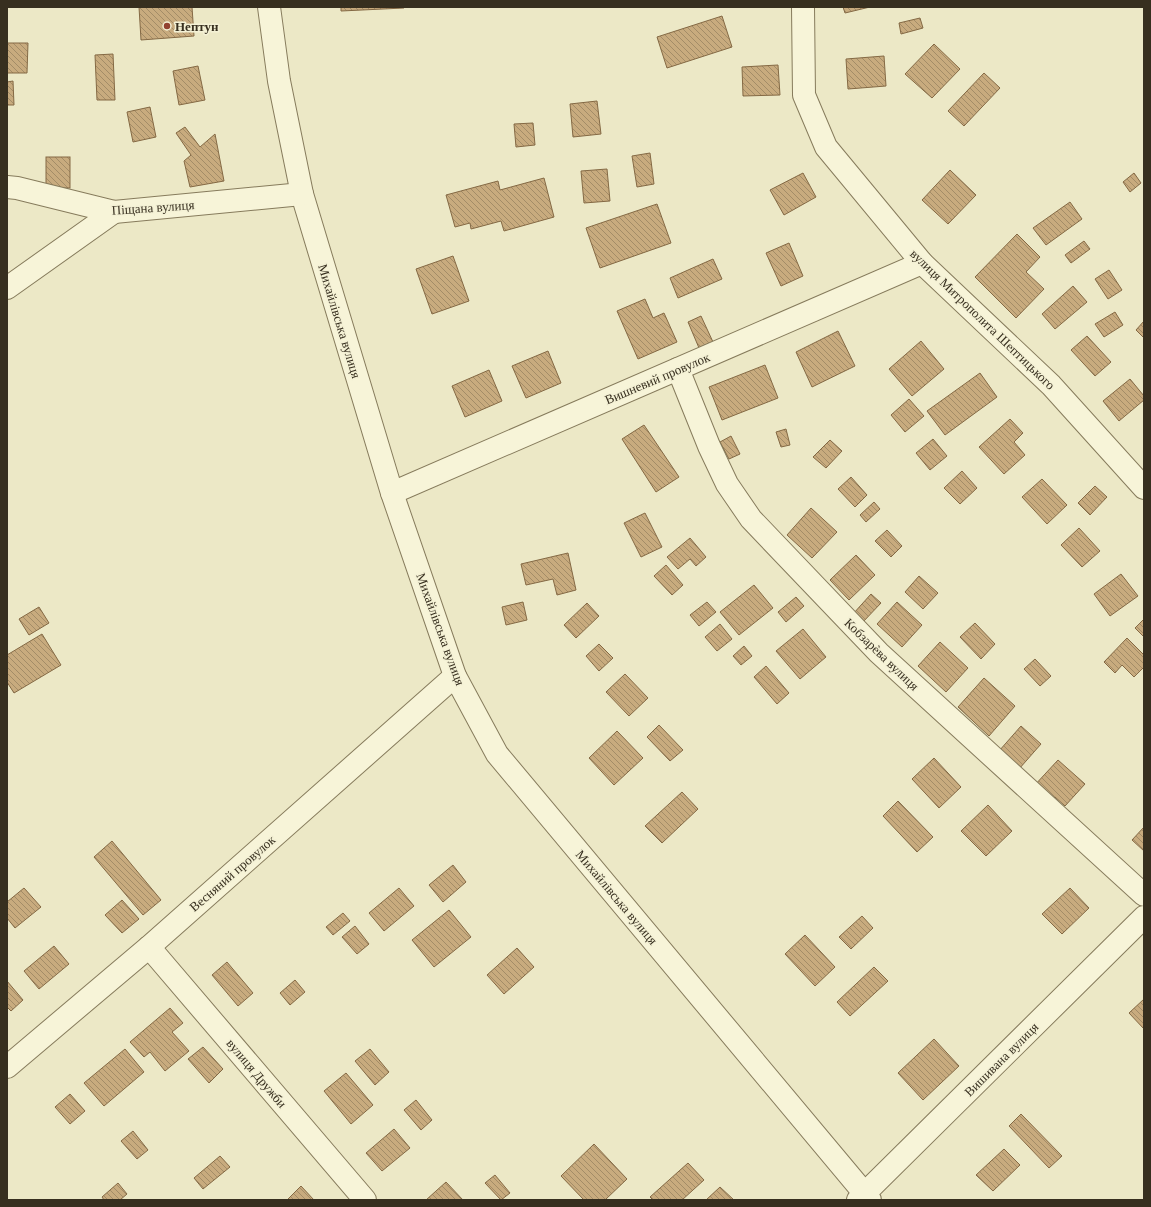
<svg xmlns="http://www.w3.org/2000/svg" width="1151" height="1207" viewBox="0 0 1151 1207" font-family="Georgia,serif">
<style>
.building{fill:url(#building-back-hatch);stroke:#846944}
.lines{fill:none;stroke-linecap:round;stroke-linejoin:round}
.minor-casing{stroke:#867b5c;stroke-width:24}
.minor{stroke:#f7f4d8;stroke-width:22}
.poi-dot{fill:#924230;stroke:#f4f1d5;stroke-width:1.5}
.labels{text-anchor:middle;stroke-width:3;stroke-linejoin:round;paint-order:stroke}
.poi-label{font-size:13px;font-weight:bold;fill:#372f1f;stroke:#f4f1d5;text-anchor:start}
.street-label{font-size:13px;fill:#372f1f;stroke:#f4f1d5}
</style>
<defs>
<pattern id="building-back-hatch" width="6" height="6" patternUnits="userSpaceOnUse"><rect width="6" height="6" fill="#c8ab7e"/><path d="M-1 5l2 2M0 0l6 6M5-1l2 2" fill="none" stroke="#a38c67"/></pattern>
</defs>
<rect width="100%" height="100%" fill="#ece8c6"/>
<g class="building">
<polygon points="139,7 192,7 194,36 141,40"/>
<polygon points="341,7 404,7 404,8 341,11"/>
<polygon points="843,7 870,7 845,13"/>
<polygon points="722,16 732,47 667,68 657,37"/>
<polygon points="920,18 923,28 901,34 899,23"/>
<polygon points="7,43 28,43 27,73 7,73"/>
<polygon points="934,44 960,69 932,98 905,74"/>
<polygon points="113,54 115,100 97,100 95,55"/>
<polygon points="884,56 886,86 848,89 846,59"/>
<polygon points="778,65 780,95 743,96 742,67"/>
<polygon points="198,66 205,100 179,105 173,71"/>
<polygon points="984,73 1000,88 964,126 948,111"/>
<polygon points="13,81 14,105 7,105 7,82"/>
<polygon points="597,101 601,134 573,137 570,104"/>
<polygon points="150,107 156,137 133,142 127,112"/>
<polygon points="533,123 535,145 516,147 514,124"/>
<polygon points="185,127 200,147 215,134 224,181 190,187 184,161 191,155 176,133"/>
<polygon points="650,153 654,184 637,187 632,156"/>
<rect x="46" y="157" width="24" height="31"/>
<polygon points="607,169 610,201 584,203 581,171"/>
<polygon points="950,170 976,195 948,224 922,200"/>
<polygon points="803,173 816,197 784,215 770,190"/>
<polygon points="1134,173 1141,183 1130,192 1123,182"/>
<polygon points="544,178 554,217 504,231 501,221 471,229 470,223 455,227 446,195 498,181 500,190"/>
<polygon points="1070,202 1082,219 1046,245 1033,228"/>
<polygon points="657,204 671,243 600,268 586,228"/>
<polygon points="1017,234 1040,257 1026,272 1044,289 1016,318 975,277"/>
<polygon points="1084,241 1090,249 1071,263 1065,255"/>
<polygon points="789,243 803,276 781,286 766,253"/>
<polygon points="453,256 469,301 432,314 416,269"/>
<polygon points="713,259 722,279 678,298 670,278"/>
<polygon points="1109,270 1122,290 1108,299 1095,279"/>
<polygon points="1073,286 1087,302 1055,329 1042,314"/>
<polygon points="645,299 653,318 664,313 677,342 638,359 617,311"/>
<polygon points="1115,312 1123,325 1104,337 1095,324"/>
<polygon points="701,316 713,342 699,348 688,322"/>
<polygon points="1144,321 1144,338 1136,330"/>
<polygon points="838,331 855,366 812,387 796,352"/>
<polygon points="1087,336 1111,362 1095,376 1071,350"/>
<polygon points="921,341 944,369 912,396 889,369"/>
<polygon points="548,351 561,383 526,398 512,366"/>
<polygon points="765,365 778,398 722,420 709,387"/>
<polygon points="489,370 502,401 465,417 452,386"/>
<polygon points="980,373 997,397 945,435 927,411"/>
<polygon points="1130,379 1144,396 1144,400 1119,421 1103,401"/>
<polygon points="909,399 924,416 905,432 891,415"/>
<polygon points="1010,419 1023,433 1014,442 1025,455 1004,474 979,447"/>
<polygon points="644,425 679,477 656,492 622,439"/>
<polygon points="786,429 790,445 781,447 776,432"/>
<polygon points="731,436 740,454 729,459 720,442"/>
<polygon points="933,439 947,456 930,470 916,453"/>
<polygon points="830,440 842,451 826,468 813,457"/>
<polygon points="962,471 977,488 960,504 944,488"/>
<polygon points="851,477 867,495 855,507 838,489"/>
<polygon points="1042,479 1067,505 1047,524 1022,497"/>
<polygon points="1095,486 1107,497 1090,515 1078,503"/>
<polygon points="874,502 880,509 866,522 860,515"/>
<polygon points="811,508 837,532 812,558 787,535"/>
<polygon points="645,513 662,547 641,557 624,523"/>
<polygon points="1079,528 1100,551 1082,567 1061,545"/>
<polygon points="887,530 902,546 891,557 875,541"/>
<polygon points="690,538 706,557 696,566 690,559 678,569 667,557"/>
<polygon points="568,553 576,590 557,595 553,579 526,585 521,564"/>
<polygon points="856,555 875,575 849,600 830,580"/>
<polygon points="666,565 683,585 672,595 654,576"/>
<polygon points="1121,574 1138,596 1110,616 1094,594"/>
<polygon points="919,576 938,593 923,609 905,592"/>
<polygon points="754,585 773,608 739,635 720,612"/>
<polygon points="871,594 881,603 862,623 853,614"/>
<polygon points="796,597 804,606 786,622 778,612"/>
<polygon points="523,602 527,620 506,625 502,607"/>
<polygon points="707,602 716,612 699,626 690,615"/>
<polygon points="897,602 922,625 902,647 877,624"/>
<polygon points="587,603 599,616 576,638 564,625"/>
<polygon points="39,607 49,623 29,635 19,619"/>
<polygon points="1144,619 1144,637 1135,628"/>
<polygon points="975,623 995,644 981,659 960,637"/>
<polygon points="720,624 732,639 717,651 705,637"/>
<polygon points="803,629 826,657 800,679 776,651"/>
<polygon points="42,634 61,665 14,693 7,682 7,655"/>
<polygon points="1127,638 1144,655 1144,667 1134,677 1122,665 1115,673 1104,662"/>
<polygon points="940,642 968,668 946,692 918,666"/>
<polygon points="599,644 613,658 599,671 586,656"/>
<polygon points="744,646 752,656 741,665 733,656"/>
<polygon points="1035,659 1051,676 1040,686 1024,669"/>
<polygon points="766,666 789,693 777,704 754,677"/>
<polygon points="625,674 648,698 629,716 606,692"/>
<polygon points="984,678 1015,706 989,736 958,707"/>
<polygon points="659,725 683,750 670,761 647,737"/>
<polygon points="1021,726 1041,744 1019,769 999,751"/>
<polygon points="617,731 643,758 614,785 589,758"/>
<polygon points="934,758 961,787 939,808 912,779"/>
<polygon points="1058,760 1085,784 1065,806 1055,797 1050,803 1033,787"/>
<polygon points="682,792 698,809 662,843 645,826"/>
<polygon points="898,801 933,837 917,852 883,816"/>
<polygon points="988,805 1012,831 986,856 961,831"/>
<polygon points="1144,827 1144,851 1132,840"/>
<polygon points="112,841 161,900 143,915 94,857"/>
<polygon points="453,865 466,882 443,902 429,885"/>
<polygon points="24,888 41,907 15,928 7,918 7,902"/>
<polygon points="399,888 414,906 384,931 369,913"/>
<polygon points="1070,888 1089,908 1062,934 1042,914"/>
<polygon points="122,900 139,919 122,933 105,915"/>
<polygon points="449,910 471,937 434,967 412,940"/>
<polygon points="343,913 350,921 333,935 326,927"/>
<polygon points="862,916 873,928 851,949 839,937"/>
<polygon points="355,926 369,944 357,954 342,937"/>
<polygon points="805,935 835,967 815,986 785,954"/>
<polygon points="54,946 69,964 39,989 24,971"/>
<polygon points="517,948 534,967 504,994 487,975"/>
<polygon points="227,962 253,993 238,1006 212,975"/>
<polygon points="874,967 888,981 850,1016 837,1002"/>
<polygon points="295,980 305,992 290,1005 280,993"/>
<polygon points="7,981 23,1000 11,1011 7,1007"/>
<polygon points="1144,999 1144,1029 1129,1013"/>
<polygon points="170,1008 183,1023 172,1032 189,1051 165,1071 150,1052 144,1057 130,1042"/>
<polygon points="934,1039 959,1066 923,1100 898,1073"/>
<polygon points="203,1047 223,1069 209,1083 188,1059"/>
<polygon points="125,1049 144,1072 104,1106 84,1083"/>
<polygon points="370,1049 389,1072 375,1085 355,1061"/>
<polygon points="346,1073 373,1105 351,1124 324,1091"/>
<polygon points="70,1094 85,1111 70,1124 55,1107"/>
<polygon points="416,1100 432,1120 421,1130 404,1110"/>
<polygon points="1021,1114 1062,1156 1049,1168 1009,1126"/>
<polygon points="394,1129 410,1148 382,1171 366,1153"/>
<polygon points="133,1131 148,1150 137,1159 121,1141"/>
<polygon points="594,1144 627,1179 605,1200 584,1200 561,1176"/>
<polygon points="1004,1149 1020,1165 993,1191 976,1175"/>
<polygon points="220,1156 230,1167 203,1189 194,1178"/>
<polygon points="688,1163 704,1180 682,1200 653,1200 650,1197"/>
<polygon points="495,1175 510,1193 501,1200 485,1183"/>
<polygon points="446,1182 463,1200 426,1200"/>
<polygon points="118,1183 127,1194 120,1200 104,1200 102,1197"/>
<polygon points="301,1186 314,1200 287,1200"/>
<polygon points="720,1187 734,1200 706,1200"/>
</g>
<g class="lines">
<defs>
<g id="minor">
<polyline points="269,7 279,81 302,194 392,493 455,676 497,754 870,1200"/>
<polyline points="803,7 804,95 826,147 922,263 1051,385 1144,488"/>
<polyline points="7,187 17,188 114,212 302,194"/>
<polyline points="7,288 114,212"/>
<polyline points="678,369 709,446 727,484 751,519 879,653 1144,895"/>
<polyline points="392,493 922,263"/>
<polyline points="149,947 365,1200"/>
<polyline points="7,1067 149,947 455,676"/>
<polyline points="858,1200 1144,917"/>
</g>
</defs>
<use href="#minor" class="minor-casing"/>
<use href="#minor" class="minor"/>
</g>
<circle class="poi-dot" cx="167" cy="26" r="4"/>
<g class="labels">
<g class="poi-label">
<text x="175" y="31">Нептун</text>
</g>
<g class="street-label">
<text transform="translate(153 207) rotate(-4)" y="5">Піщана вулиця</text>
<text transform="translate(983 319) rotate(44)" y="5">вулиця Митрополита Шептицького</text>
<text transform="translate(340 321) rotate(73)" y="5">Михайлівська вулиця</text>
<text transform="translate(657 378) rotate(-23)" y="5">Вишневий провулок</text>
<text transform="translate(441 629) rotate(70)" y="5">Михайлівська вулиця</text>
<text transform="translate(882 654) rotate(44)" y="5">Кобзарèва вулиця</text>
<text transform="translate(232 873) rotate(-41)" y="5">Весняний провулок</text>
<text transform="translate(617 897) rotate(50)" y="5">Михайлівська вулиця</text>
<text transform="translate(1001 1059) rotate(-45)" y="5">Вишивана вулиця</text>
<text transform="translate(257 1073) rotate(50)" y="5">вулиця Дружби</text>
</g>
</g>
<rect width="1151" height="1207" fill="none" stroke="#372f1f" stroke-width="16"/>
</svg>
